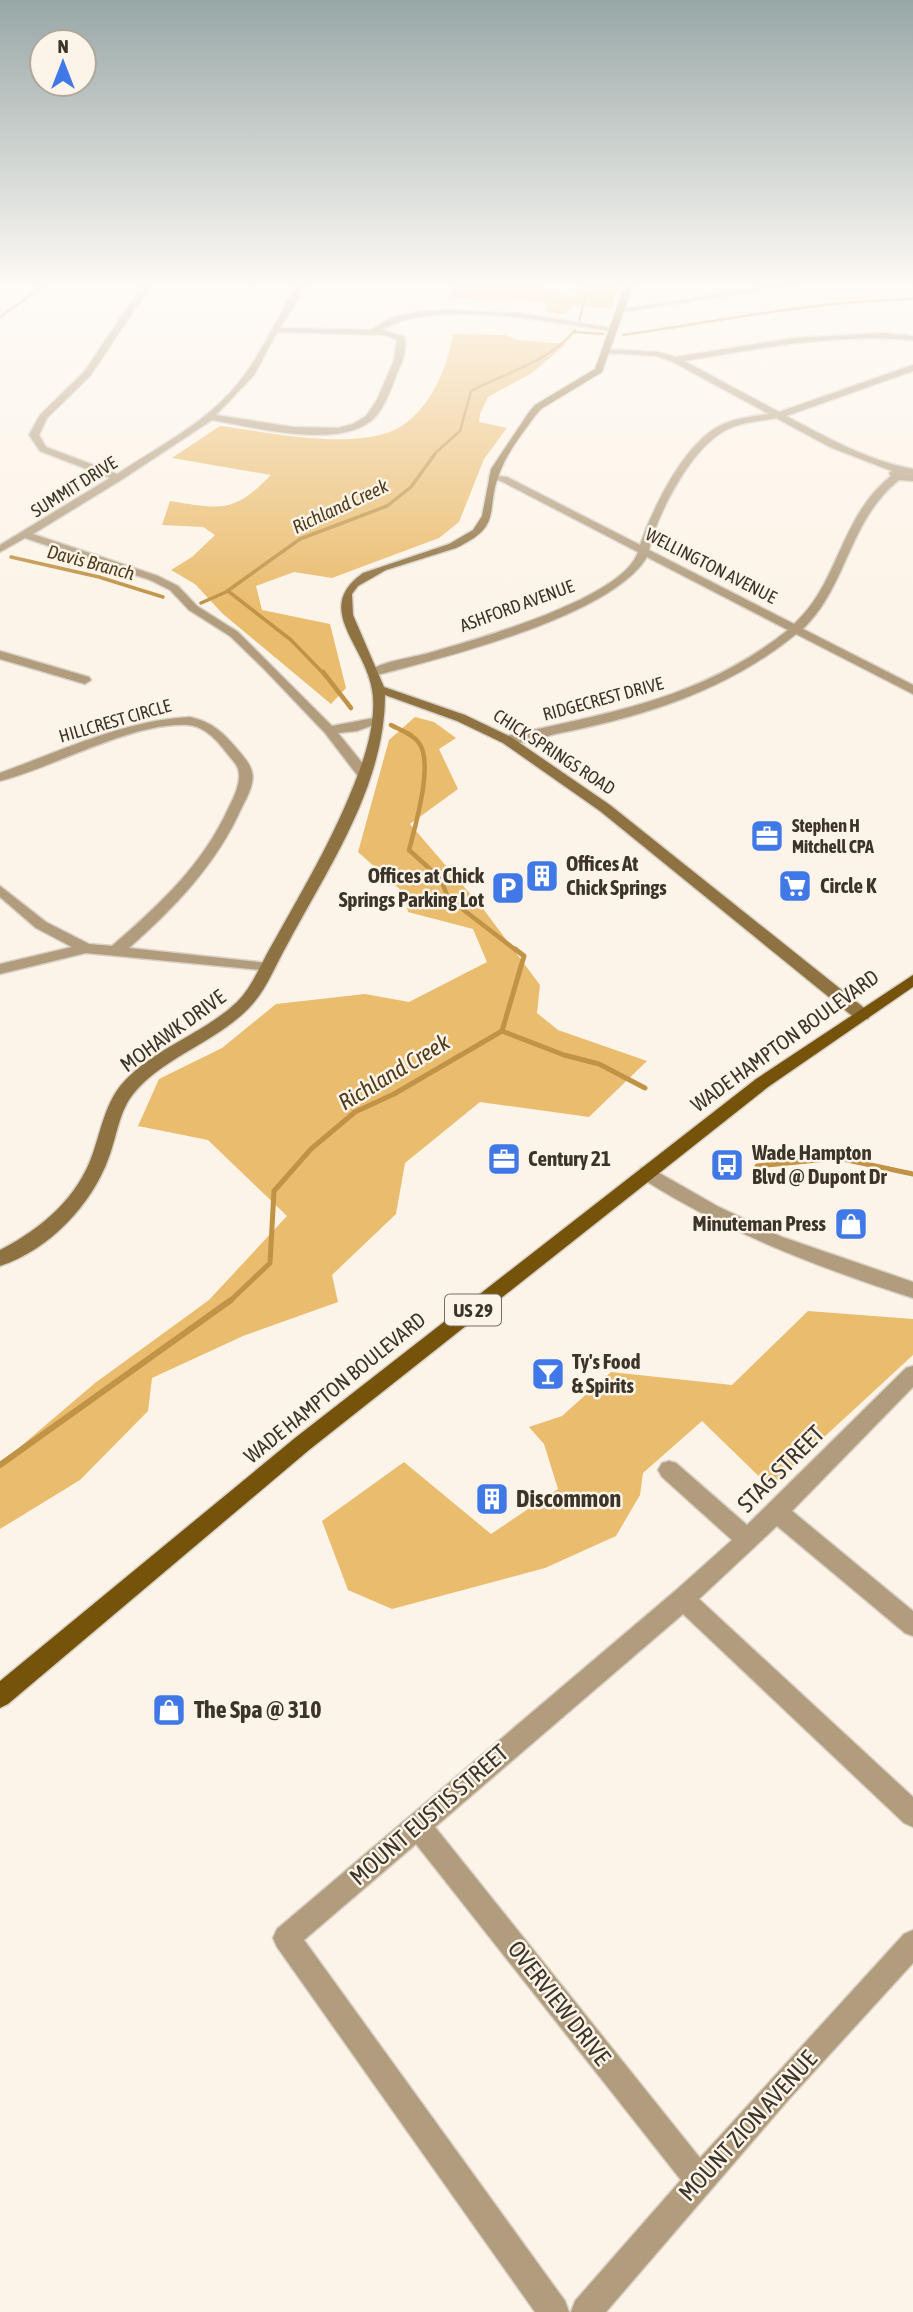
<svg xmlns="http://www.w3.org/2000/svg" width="913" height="2312" viewBox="0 0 913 2312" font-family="'Asap Condensed',sans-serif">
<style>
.forest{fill:#eabc6e}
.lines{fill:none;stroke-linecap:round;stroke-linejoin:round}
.stream-far4{stroke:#c09346;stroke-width:2.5}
.stream-far3{stroke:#c09346;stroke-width:3.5}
.stream-far2{stroke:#c09346;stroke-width:4.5}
.stream-far1{stroke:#c09346;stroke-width:5}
.stream{stroke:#c09346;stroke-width:6}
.street-casing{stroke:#d9d1c5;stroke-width:3}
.secondary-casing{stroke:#d9d1c5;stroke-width:3}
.primary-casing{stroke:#d9d1c5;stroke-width:3}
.street{fill:#b19d7e;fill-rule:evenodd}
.secondary{fill:#8f7242;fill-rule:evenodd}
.primary{fill:#76530b;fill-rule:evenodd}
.labels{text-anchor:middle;stroke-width:5;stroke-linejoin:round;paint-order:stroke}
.far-street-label{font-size:18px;fill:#3c3428;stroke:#fcf4e8}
.far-poi-label{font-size:18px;font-weight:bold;fill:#3c3428;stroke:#fcf4e8;text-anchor:start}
.far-water-label{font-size:19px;font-style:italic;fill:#513d1c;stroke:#fcf4e8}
.shield{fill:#fcf4e8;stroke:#766e62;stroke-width:2}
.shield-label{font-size:19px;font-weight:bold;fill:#3c3428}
.poi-label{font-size:21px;font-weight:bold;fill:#3c3428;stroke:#fcf4e8;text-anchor:start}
.street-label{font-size:21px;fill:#3c3428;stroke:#fcf4e8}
.water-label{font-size:23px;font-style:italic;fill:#513d1c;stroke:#fcf4e8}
.near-street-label{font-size:24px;fill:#3c3428;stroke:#fcf4e8}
.near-poi-label{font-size:24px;font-weight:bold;fill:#3c3428;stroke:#fcf4e8;text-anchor:start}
</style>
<rect width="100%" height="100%" fill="#fcf4e8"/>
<g class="forest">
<polygon points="455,282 523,282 523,287 544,287 574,298 582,284 620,282 612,309 574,306 563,314 545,312 548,303 537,301 449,298"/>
<path d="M453 334 505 335 518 340 566 344 532 373 488 397 480 414 479 422 507 428 484 459 459 522 439 538 332 578 294 572 256 586 262 610 330 624 346 688 331 704 223 614 195 584 171 570 192 557 215 535 203 527 162 525 170 501C221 509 233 514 271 475L172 458 220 426C268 432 339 448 387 433 425 421 448 370 453 334Z"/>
<polygon points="415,717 434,722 456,738 439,749 458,789 410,824 484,910 540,985 537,1013 558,1030 647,1061 589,1117 480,1102 405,1163 396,1214 332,1275 338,1302 243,1336 152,1378 148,1411 80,1480 0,1529 0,1464 95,1383 209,1300 287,1216 208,1140 138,1126 159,1079 222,1048 276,1004 365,994 409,1002 487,962 473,929 408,912 404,893 358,852 389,740"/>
<polygon points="808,1311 913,1319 913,1355 770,1487 702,1421 643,1473 640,1495 616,1536 545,1568 392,1609 348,1590 322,1521 404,1462 491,1534 558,1489 544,1444 529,1427 562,1416 611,1372 732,1385"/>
</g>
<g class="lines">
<g class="stream-far4">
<polyline points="0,317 39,289 56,282"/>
<polyline points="579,322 585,298 595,282"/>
<polyline points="574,332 603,334"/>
<path d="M623 335C720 321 815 301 913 299"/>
<path d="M433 455 460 431 471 391C505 373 551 361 575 330"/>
</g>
<g class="stream-far3">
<polyline points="11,557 99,577 163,597"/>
<polyline points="228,591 291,640 324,674"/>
<polyline points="201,603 226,592 300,539 387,506 411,487 435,454"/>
</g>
<g class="stream-far2">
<polyline points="323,672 351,708"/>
<path d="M391 725C400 730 413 734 419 743 434 763 415 827 409 850L441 879 448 898 517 951"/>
</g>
<g class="stream-far1">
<polyline points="502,1031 564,1055 599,1064 645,1088"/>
<polyline points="757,1166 838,1158 913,1174"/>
<polyline points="229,1302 270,1263 274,1191 311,1149 355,1112 394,1094 502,1031 524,956 515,949"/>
</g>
<polyline class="stream" points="0,1465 231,1300"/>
<defs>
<g id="street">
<path d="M145 282H153L90 376 47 418 39 435 46 447 117 474C163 444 217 417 248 370 268 342 280 310 301 282H309L280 328 371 330 390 318 420 311 452 310 525 314 618 329 614 331C553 323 435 297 382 330L404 337C409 352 398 369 393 384 388 396 382 412 371 421 334 449 254 427 212 420L121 480 33 534 158 576 178 586 197 606 238 632 332 726 379 717V723L357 731 338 733 368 770V776H358L325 733 264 669 230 636 189 610 170 590 150 580 25 538 0 552V545L110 478 40 451 29 435 40 415 84 372ZM277 332 386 335 397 340 394 360 377 400 366 416 353 424 338 428 293 427 216 415 254 375Z"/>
<polygon points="796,282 816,282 622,312 618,310"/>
<path d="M883 333 913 336V340C835 333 761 348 684 361L779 412 913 365V371L786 416C826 437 868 461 913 469V475L901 474 913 475V481L899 480C848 521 848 585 803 629L913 685V694L796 634C727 691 642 717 555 734 540 738 518 746 503 743V737C608 712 699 701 788 630L647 557C611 617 441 658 374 676L368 672C382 661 411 658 429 653 474 640 623 599 638 552L501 481 489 479V475L507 477 640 545C653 508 684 443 721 425 736 418 753 416 769 414L673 362 657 356 607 353 604 349 658 352 676 357 794 338ZM776 418 830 447 892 471 889 473 891 476C839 518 840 582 794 624L649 550C657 513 693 445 728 429 743 422 760 421 776 418Z"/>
<polygon points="0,651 89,677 91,680 85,684 0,659"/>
<path d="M190 717C212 722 224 733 237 749 243 756 250 763 252 772 255 783 247 797 242 807 217 864 175 907 129 948L267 963 275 968 272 971 86 953 0 974V964L72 947 36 928 0 897V886L46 922 89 944 112 946C158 906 202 866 228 809 233 799 240 786 239 774 239 765 231 759 226 752 217 740 204 726 188 725 132 722 55 767 0 781V773C61 751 125 720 190 717Z"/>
<path d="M647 1166 717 1206 782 1237 913 1282V1298C817 1267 726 1232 641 1178L638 1173 641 1168Z"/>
<polygon points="913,1366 913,1387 792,1511 913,1611 913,1636 905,1633 777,1526 699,1599 913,1797 913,1827 904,1823 683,1614 435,1827 700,2158 904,1934 913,1930 913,1963 790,2098 606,2312 571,2312 575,2301 681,2180 416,1844 304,1940 565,2301 569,2312 535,2312 277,1947 273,1938 277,1929 675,1591 732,1540 662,1477 658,1470 662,1463 669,1461 676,1463 747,1525 906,1368"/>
</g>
<path id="secondary" d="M626 282H634L602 372 541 409 535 416C522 434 508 451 500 472 484 511 505 525 456 548L386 570 358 586 352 594 353 615 384 687 465 715 511 737 610 805 868 1011 870 1015 868 1019H856L600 811 503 743 457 721 385 695C385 786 328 868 287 945 275 966 266 991 249 1008 215 1043 165 1056 134 1093 119 1111 117 1136 109 1157 92 1205 49 1250 0 1266V1250C41 1229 78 1198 93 1153 101 1130 105 1105 121 1085 153 1048 202 1035 237 1002 253 986 261 963 273 943 306 884 340 827 362 763 370 740 377 708 371 685 362 643 314 607 363 573L449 544 473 530 482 516 491 469 529 412 535 405 595 369Z"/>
<polygon id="primary" points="913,975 913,987 768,1087 653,1178 309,1450 8,1704 0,1708 0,1681 295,1438 756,1079"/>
</defs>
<use href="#street" class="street-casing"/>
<use href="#secondary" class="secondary-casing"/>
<use href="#primary" class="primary-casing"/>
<use href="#street" class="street"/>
<use href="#secondary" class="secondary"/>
<use href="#primary" class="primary"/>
</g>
<linearGradient id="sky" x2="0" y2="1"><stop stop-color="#98a7a7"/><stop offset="0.47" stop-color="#fefaf5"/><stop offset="1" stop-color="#fefaf5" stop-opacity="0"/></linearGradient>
<rect width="913" height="606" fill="url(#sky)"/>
<defs>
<symbol id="office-square" viewBox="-11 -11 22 22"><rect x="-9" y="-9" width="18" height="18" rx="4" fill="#4078e8" stroke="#fcf4e8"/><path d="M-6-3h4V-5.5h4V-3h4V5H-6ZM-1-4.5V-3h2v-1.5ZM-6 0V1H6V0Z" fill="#fff"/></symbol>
<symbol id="building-square" viewBox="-11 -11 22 22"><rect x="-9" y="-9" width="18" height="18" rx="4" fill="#4078e8" stroke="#fcf4e8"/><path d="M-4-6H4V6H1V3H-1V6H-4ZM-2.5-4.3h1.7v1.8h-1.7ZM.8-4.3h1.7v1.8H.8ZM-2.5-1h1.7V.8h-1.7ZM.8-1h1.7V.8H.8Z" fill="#fff"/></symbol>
<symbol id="supermarket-square" viewBox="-11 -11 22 22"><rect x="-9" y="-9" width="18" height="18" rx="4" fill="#4078e8" stroke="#fcf4e8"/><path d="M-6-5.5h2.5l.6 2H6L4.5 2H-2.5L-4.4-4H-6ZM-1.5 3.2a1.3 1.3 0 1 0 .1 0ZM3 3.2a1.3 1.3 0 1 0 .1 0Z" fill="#fff"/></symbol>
<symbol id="parking-square" viewBox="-11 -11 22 22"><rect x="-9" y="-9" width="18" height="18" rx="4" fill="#4078e8" stroke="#fcf4e8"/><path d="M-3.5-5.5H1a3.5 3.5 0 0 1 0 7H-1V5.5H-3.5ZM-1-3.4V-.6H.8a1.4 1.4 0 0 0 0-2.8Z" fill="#fff"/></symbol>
<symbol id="bus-square" viewBox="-11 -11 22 22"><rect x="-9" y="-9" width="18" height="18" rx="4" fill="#4078e8" stroke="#fcf4e8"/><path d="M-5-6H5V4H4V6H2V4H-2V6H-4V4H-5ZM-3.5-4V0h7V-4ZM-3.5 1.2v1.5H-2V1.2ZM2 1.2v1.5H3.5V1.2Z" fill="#fff"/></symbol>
<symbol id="shop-square" viewBox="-11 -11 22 22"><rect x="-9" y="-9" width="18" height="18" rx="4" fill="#4078e8" stroke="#fcf4e8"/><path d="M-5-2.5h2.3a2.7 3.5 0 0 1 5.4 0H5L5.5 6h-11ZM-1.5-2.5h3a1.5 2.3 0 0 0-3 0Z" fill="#fff"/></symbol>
<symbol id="bar-square" viewBox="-11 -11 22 22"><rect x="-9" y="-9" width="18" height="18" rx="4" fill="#4078e8" stroke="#fcf4e8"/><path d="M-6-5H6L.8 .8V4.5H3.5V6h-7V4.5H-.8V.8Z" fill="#fff"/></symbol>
</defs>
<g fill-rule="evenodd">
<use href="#office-square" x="748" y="817" width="38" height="38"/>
<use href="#building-square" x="523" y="857" width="38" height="38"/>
<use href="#supermarket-square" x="776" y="867" width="38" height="38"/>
<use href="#parking-square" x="489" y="869" width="38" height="38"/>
<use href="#office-square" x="485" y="1140" width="38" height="38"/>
<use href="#bus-square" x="708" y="1146" width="38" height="38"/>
<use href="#shop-square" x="832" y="1205" width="38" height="38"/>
<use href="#bar-square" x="529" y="1355" width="38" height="38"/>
<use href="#building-square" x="473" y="1480" width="38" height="38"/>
<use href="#shop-square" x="150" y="1691" width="38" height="38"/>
</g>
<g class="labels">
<g class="far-street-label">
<text transform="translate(74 487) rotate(-32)" y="6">SUMMIT DRIVE</text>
<text transform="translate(711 566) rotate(27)" y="6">WELLINGTON AVENUE</text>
<text transform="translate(517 606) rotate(-20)" y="6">ASHFORD AVENUE</text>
<text transform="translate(603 699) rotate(-15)" y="6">RIDGECREST DRIVE</text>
<text transform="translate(115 721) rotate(-16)" y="6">HILLCREST CIRCLE</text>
<text transform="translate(554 752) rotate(33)" y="6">CHICK SPRINGS ROAD</text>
</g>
<g class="far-poi-label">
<text x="792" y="832">Stephen H<tspan x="792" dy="21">Mitchell CPA</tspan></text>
</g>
<g class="far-water-label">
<text transform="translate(340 506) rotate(-25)" y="7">Richland Creek</text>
<text transform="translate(91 562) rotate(15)" y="7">Davis Branch</text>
</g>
<rect class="shield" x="445" y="1294.5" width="56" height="31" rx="5"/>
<g class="shield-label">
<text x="473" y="1317">US 29</text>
</g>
<g class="poi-label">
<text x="566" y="871">Offices At<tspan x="566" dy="24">Chick Springs</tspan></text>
<text x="484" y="883" text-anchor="end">Offices at Chick<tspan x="484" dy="24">Springs Parking Lot</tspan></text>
<text x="820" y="893">Circle K</text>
<text x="752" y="1160">Wade Hampton<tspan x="752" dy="24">Blvd @ Dupont Dr</tspan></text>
<text x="528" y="1166">Century 21</text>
<text x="826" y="1231" text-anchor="end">Minuteman Press</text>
<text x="572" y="1369">Ty's Food<tspan x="572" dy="24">&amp; Spirits</tspan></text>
</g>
<g class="street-label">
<text transform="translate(173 1031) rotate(-36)" y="7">MOHAWK DRIVE</text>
<text transform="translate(785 1041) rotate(-36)" y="7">WADE HAMPTON BOULEVARD</text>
<text transform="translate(335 1388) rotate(-39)" y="7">WADE HAMPTON BOULEVARD</text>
</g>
<g class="water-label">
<text transform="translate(394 1072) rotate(-31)" y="8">Richland Creek</text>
</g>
<g class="near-street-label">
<text transform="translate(781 1469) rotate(-45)" y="8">STAG STREET</text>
<text transform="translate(429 1815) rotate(-41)" y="8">MOUNT EUSTIS STREET</text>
<text transform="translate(559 2003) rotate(52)" y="8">OVERVIEW DRIVE</text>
<text transform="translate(748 2126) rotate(-48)" y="8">MOUNT ZION AVENUE</text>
</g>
<g class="near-poi-label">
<text x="516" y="1507">Discommon</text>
<text x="194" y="1718">The Spa @ 310</text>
</g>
</g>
<g transform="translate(63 63)"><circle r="33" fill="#fcf4e8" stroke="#afa79b" stroke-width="2"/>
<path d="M0-5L12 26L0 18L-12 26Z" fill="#4078e8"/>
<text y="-10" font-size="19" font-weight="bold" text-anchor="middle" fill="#3c3428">N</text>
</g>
</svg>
